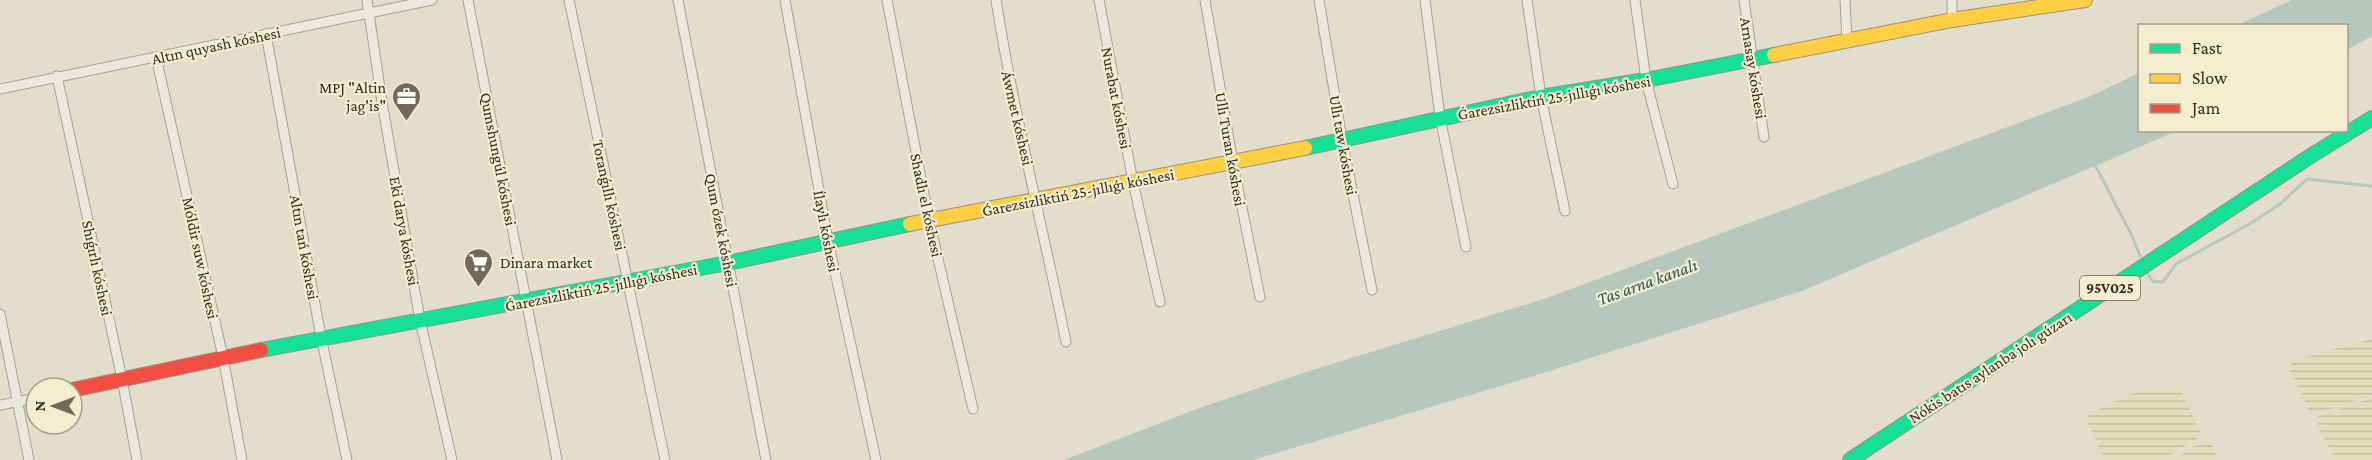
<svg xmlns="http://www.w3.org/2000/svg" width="2372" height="460" viewBox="0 0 2372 460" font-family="'Crimson Pro',serif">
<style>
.farmland{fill:url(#farmland-rules)}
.water{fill:#b6c8be}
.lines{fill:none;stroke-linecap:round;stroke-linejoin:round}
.stream{stroke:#b6c8be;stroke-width:3}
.street-casing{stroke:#a8a294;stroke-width:11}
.fast-casing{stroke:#979184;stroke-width:16}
.slow-casing{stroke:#979184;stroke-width:16}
.jam-casing{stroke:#979184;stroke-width:16}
.street{stroke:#ebe8dd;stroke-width:9}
.fast{stroke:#16e098;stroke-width:14}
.slow{stroke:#ffcf43;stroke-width:14}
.jam{stroke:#f24e42;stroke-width:14}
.labels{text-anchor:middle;stroke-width:4.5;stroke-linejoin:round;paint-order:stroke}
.shield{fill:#f4edd0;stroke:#6e6553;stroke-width:1.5}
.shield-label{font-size:15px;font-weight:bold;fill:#352b1d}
.street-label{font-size:16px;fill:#352b1d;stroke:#f4edd0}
.poi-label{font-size:16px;fill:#352b1d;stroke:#f4edd0;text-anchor:end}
.water-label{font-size:18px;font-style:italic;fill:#2c5455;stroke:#f4edd0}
</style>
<defs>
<pattern id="farmland-rules" width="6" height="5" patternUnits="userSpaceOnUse" patternTransform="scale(1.5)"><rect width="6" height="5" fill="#e2debb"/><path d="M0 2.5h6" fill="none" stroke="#c2bfa0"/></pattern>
</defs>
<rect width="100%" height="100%" fill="#e3ddcb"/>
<g class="farmland">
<polygon points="2372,339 2372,395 2314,414 2311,413 2290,371 2291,363 2316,354"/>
<polygon points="2144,387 2167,387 2181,391 2202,436 2161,460 2105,460 2087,421 2088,414 2124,398"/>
<polygon points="2372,398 2372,460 2335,460 2314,418"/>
<polygon points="2206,440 2211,443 2218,460 2172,460"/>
</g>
<g class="water">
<polygon points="2292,0 2372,0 2372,36 2347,50 2346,26 2238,25"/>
<polygon points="2139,73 2140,130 2177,131 1802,291 1524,379 1253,460 1064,460 1202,407 1309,371 1544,299 2091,96"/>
</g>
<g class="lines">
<g class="stream">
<polyline points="2093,161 2132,236 2140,256"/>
<polyline points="2147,272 2152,281 2163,282 2176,264 2251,223 2280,204 2307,179 2372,186"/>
</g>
<defs>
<g id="street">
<polyline points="367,0 382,102 420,320 452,460"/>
<polyline points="468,0 557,460"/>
<polyline points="569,0 665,460"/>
<polyline points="678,0 766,460"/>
<polyline points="785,0 828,240 876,460"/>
<polyline points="887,0 929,220 973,409"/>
<path d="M996 0C1014 115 1043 228 1066 342"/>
<polyline points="1099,0 1133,182 1160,302"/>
<polyline points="1205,0 1233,163 1260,297"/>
<polyline points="1319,0 1342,139 1372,290"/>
<polyline points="1425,0 1440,117 1466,247"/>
<polyline points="1527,0 1541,97 1565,211"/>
<polyline points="1635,0 1646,80 1673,184"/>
<polyline points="1744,0 1764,137"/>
<polyline points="1845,0 1847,41"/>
<polyline points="1952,0 1952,20"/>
<polyline points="266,34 321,337 347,460"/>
<polyline points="156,57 223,357 242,460"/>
<polyline points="57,76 122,379 137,460"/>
<polyline points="0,89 432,0"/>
<polyline points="0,314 29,460"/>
<polyline points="0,405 36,398"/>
</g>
<g id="fast">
<polyline points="1305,148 1541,97 1646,80 1774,55"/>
<polyline points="261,350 728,263 910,224"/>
<polyline points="1850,460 2309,157 2372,118"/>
</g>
<g id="slow">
<polyline points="1774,55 1952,20 2085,0"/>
<polyline points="910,224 1305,148"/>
</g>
<polyline id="jam" points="72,390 261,350"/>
</defs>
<use href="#street" class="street-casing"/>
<use href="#fast" class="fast-casing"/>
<use href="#slow" class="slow-casing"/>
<use href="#jam" class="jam-casing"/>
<use href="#street" class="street"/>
<use href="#fast" class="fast"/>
<use href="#slow" class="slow"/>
<use href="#jam" class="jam"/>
</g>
<defs>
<symbol id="office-pin" viewBox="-11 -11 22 30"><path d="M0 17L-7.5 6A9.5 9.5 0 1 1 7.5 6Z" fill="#72695a" stroke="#f4edd0"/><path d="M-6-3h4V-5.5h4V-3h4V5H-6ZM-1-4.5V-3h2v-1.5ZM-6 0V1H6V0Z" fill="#fff"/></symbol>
<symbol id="supermarket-pin" viewBox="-11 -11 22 30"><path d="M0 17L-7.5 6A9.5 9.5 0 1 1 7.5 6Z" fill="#72695a" stroke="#f4edd0"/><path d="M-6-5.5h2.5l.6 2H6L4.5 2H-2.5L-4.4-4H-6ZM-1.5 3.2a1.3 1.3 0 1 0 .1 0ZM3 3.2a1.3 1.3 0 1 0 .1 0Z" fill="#fff"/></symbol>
</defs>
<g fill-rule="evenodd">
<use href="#office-pin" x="390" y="80" width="33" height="45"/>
<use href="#supermarket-pin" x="462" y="246" width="33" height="45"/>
</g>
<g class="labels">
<rect class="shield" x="2080" y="276" width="60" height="24" rx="4.5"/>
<g class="shield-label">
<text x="2110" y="293">95V025</text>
</g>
<g class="street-label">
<text transform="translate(216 45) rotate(-12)" y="6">Altın quyash kóshesi</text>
<text transform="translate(1754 68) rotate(81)" y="6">Arnasay kóshesi</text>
<text transform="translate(1554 97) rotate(-10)" y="6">Ǵarezsizliktiń 25-jıllıǵı kóshesi</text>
<text transform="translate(1117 98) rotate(79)" y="6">Nurabat kóshesi</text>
<text transform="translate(1018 118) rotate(77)" y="6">Áwmet kóshesi</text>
<text transform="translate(1344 145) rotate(80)" y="6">Ullı taw kóshesi</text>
<text transform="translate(1231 149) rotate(80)" y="6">Ullı Turan kóshesi</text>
<text transform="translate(499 159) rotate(79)" y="6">Qumshungúl kóshesi</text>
<text transform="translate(1078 192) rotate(-11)" y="6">Ǵarezsizliktiń 25-jıllıǵı kóshesi</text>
<text transform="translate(610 195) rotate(78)" y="6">Toranǵıllı kóshesi</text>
<text transform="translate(927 205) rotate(78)" y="6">Shadlı el kóshesi</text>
<text transform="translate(722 230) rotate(79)" y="6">Qum ózek kóshesi</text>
<text transform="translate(405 231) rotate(80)" y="6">Eki darya kóshesi</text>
<text transform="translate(827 231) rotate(79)" y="6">Ílaylı kóshesi</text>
<text transform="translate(305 247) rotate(80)" y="6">Altın tań kóshesi</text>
<text transform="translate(201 258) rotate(78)" y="6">Móldir suw kóshesi</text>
<text transform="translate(98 268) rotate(78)" y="6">Shıǵırlı kóshesi</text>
<text transform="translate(601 287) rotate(-11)" y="6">Ǵarezsizliktiń 25-jıllıǵı kóshesi</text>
<text transform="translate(1990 367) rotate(-33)" y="6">Nókis batıs aylanba jolı gúzarı</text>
</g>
<g class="poi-label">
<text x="386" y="93">MPJ "Altin<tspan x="386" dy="18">jag'is"</tspan></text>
<text x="500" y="268" text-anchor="start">Dinara market</text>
</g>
<g class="water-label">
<text transform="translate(1647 282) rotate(-20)" y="6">Tas arna kanalı</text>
</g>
</g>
<rect x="2138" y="24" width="210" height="108" fill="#f4edd0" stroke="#a89f88" stroke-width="1.5"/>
<rect x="2150" y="44" width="30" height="9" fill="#16e098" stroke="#a89f88" stroke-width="1.5"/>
<text x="2192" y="54" font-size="18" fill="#352b1d">Fast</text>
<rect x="2150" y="74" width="30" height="9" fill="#ffcf43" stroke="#a89f88" stroke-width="1.5"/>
<text x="2192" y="84" font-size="18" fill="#352b1d">Slow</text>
<rect x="2150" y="104" width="30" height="9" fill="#f24e42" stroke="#a89f88" stroke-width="1.5"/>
<text x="2192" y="114" font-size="18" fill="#352b1d">Jam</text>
<g transform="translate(54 406) rotate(270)"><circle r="28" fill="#f4edd0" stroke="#a89f88" stroke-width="1.5"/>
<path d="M0-4.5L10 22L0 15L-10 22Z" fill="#72695a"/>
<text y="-9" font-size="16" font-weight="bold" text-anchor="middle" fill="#352b1d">N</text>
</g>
</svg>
